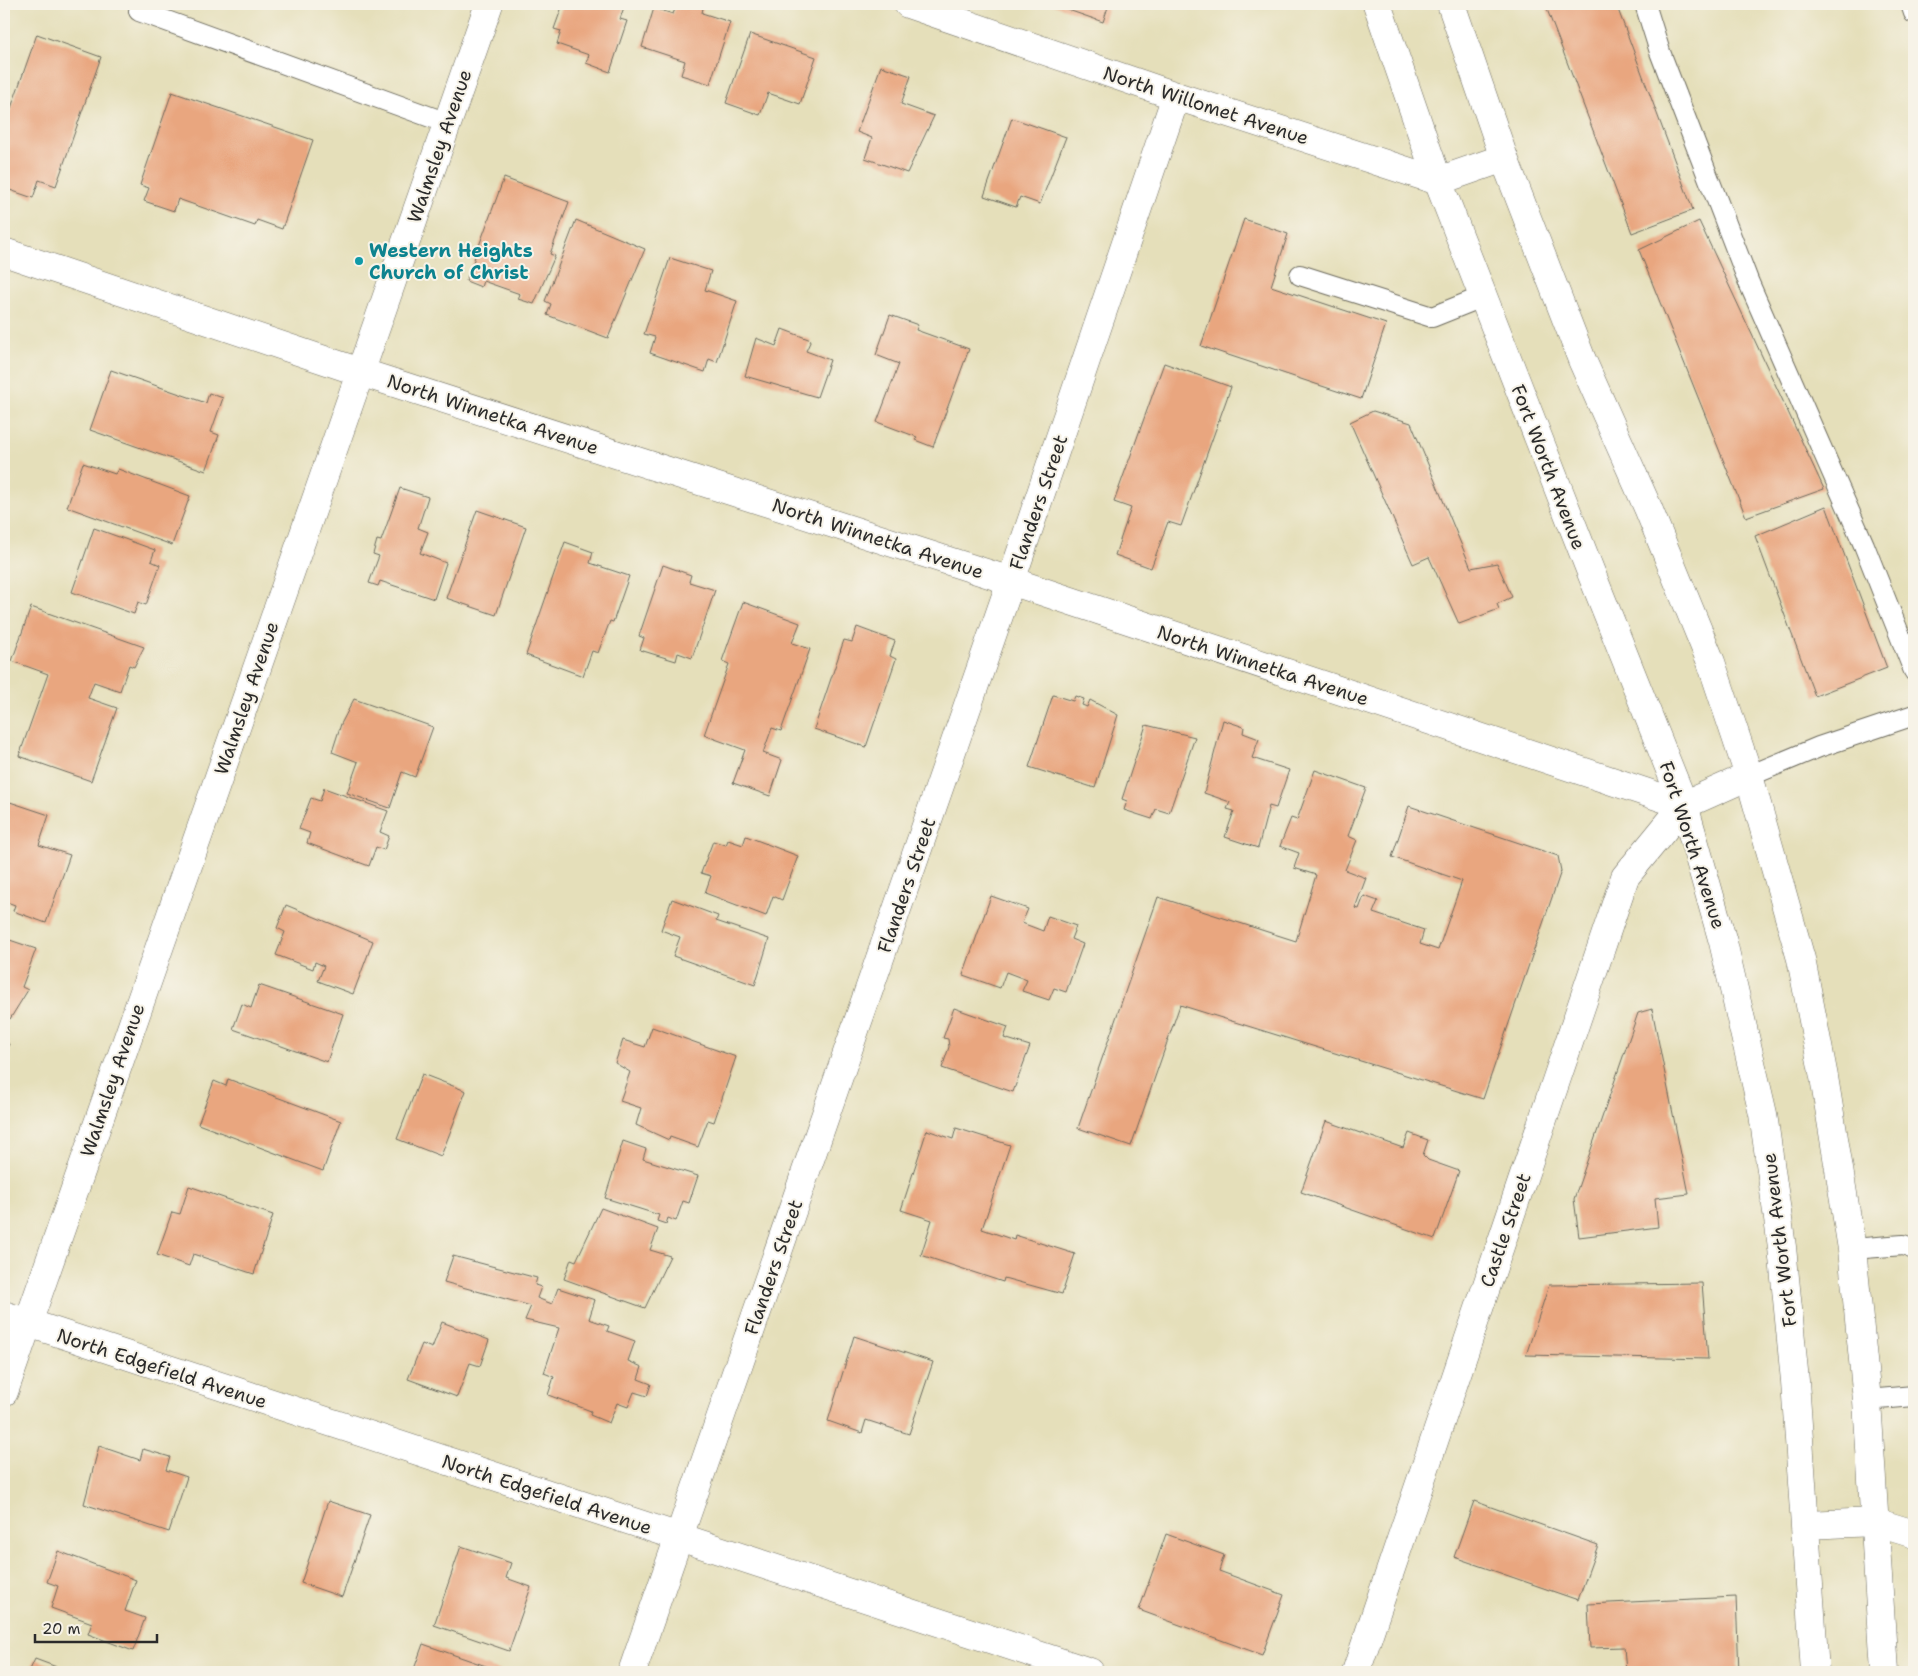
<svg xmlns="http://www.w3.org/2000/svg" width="1918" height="1676" viewBox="0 0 1918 1676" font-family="'Shantell Sans',sans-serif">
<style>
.building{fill:#e9a67f}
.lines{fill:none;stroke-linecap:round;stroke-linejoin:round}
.service-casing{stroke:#6c6a5d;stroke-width:22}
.minor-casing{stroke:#6c6a5d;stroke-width:29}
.secondary-casing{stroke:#6c6a5d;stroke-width:29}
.service{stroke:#fff;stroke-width:20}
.minor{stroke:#fff;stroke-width:28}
.secondary{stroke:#fff;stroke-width:28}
.culture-dot{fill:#0f9aa8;stroke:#f7f3e8;stroke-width:2}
.labels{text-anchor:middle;stroke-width:4;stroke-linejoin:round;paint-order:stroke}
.street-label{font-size:19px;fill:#2b2b2b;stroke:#f7f3e8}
.culture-label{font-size:19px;font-weight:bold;fill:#0d838f;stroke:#f7f3e8;text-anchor:start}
</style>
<rect width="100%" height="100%" fill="#f7f3e8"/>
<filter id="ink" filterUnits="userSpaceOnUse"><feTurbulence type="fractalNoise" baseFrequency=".02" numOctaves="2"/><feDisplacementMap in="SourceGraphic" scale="10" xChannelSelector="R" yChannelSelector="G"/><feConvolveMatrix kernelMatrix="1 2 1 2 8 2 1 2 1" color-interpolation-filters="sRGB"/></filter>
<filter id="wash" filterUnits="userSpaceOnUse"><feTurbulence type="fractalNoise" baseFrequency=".0096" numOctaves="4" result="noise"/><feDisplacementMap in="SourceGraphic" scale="20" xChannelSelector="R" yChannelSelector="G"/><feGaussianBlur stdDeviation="1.12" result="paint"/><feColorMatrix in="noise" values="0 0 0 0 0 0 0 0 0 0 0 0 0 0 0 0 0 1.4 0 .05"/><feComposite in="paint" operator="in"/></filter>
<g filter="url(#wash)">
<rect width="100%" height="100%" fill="#e5dfba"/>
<g id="blocks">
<g class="building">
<polygon points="563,4 625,4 620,19 627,21 610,72 586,63 589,55 557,44 561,31 554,29"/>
<polygon points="677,4 690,4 703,8 702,13 730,22 710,84 681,75 685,61 642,47 654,8 673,14"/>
<polygon points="1051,4 1109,4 1103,22"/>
<polygon points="1545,4 1616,4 1693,210 1632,233"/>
<polygon points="37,34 101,57 56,186 39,180 33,198 4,188 4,178 6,171 4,170 4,128"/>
<polygon points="750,34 816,57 800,104 768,93 760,115 726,103"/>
<polygon points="881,66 911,76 901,104 934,116 907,173 865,158 872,138 857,132"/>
<polygon points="172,92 313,140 282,229 257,220 255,226 178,199 174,211 144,201 149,188 140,185"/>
<polygon points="1012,118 1066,137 1040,204 1020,197 1016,207 984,196"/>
<polygon points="504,178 569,202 550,254 555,256 534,304 518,299 520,294 483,281 481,287 466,281"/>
<polygon points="1244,219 1288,234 1271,286 1386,324 1361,399 1201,346"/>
<polygon points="576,220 645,249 608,338 547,315 551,304 545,301"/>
<polygon points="1699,221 1824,489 1746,517 1639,250"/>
<polygon points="670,258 711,271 705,290 737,301 717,362 709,359 705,372 650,353 655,337 644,334"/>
<polygon points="890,315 918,325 916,330 969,349 933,447 915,440 917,437 877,422 899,364 876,355"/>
<polygon points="782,329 811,340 806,351 830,360 817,397 745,376 756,338 776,346"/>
<polygon points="1164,363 1231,387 1181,526 1168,522 1151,568 1115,555 1131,508 1114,502"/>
<polygon points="111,370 206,403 209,393 223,398 211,432 219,435 206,471 90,430"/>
<polygon points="1373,411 1411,423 1471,568 1497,563 1512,597 1497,604 1499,609 1459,624 1429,557 1413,564 1350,422"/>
<polygon points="83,463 115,474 118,469 190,496 172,545 67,507"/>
<polygon points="400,488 428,497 418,528 428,532 420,553 446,563 434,599 380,581 378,586 369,583 379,556 373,554 377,540 381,541"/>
<polygon points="1826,506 1887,668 1815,696 1755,536"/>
<polygon points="477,510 526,527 496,615 446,598"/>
<polygon points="94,528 155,550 151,561 160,565 146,605 138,602 134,614 72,592"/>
<polygon points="565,542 593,552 590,563 629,576 613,622 610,621 598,653 592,651 583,676 526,655"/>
<polygon points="663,565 691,575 689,582 715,590 692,658 678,653 676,661 640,650 644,638 639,636"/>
<polygon points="743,602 800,623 792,643 810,649 781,731 772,728 763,753 782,760 770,796 733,783 745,750 704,735 729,664 722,661"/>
<polygon points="31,607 144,647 134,667 129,665 120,691 94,682 88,698 117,708 91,781 19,756 48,674 12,661"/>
<polygon points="857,627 895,641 890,656 896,659 866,747 814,729 844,640 852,642"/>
<polygon points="1053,695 1073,701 1075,696 1084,699 1082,705 1087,707 1090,700 1118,715 1095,788 1029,767"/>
<polygon points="354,699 433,727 415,777 402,772 390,808 347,793 358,762 332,752 341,724"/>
<polygon points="1223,720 1244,727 1243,733 1259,739 1252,758 1289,770 1276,808 1269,806 1258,848 1225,837 1234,811 1227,809 1230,802 1204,793"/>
<polygon points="1146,725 1195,737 1169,813 1156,809 1152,819 1124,810 1127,801 1122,799"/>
<polygon points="1315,770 1366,788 1348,836 1357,840 1345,870 1366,878 1355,908 1359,909 1364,896 1378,901 1373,913 1424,930 1420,944 1438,950 1462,881 1392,857 1409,806 1558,856 1561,871 1483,1099 1180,1005 1131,1146 1078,1128 1158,897 1296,941 1316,875 1294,868 1299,853 1280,846 1291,818 1297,820"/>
<polygon points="324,788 388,811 380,832 389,836 384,850 376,847 369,866 307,843 310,833 299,829 311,798 320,801"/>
<polygon points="4,800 49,815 39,845 70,855 46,923 13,911 15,905 4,901"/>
<polygon points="746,836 798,856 782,900 773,896 766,916 705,893 711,876 701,873 713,841 726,845 728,840 743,845"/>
<polygon points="991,896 1028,909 1022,923 1043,931 1048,916 1076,926 1071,939 1083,944 1066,992 1054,988 1049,1000 1022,991 1027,980 1006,972 1000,988 963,975"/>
<polygon points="672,899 718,916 716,921 769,939 755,985 673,956 680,937 661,930"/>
<polygon points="286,905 373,941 353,994 318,981 324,966 315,962 313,969 276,955 285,932 277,928"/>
<polygon points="4,938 36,949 22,987 28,990 10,1019 4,1017"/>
<polygon points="259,985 343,1014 327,1062 233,1029 242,1004 251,1008"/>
<polygon points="954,1008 1008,1027 1004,1038 1030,1046 1013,1092 942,1068 949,1047 948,1039 943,1038"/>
<polygon points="1652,1009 1689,1194 1655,1198 1658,1227 1579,1237 1574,1199 1638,1013"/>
<polygon points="652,1027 736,1057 714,1122 708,1120 698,1147 670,1137 669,1140 636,1125 641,1108 620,1101 630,1072 615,1063 623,1040 645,1047"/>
<polygon points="4,1042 9,1044 4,1057"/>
<polygon points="422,1074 466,1091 441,1156 397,1139"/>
<polygon points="228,1079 341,1121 323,1171 198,1124 214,1081 226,1086"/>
<polygon points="1326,1121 1403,1148 1409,1133 1428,1140 1423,1155 1428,1160 1459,1171 1435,1239 1301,1192"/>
<polygon points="956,1128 1010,1145 982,1229 1014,1240 1015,1235 1075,1254 1062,1294 1004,1278 1003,1282 921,1255 932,1220 901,1210 927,1130 953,1139"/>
<polygon points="623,1141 646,1149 643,1159 698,1176 689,1203 683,1201 676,1221 668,1218 666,1224 657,1221 659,1215 605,1198"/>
<polygon points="189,1186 273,1215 254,1274 193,1254 189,1266 157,1255 172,1212 180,1214"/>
<polygon points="601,1208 658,1229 650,1250 670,1256 645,1308 564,1279 571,1259 576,1261"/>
<polygon points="453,1256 537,1278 535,1285 541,1287 537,1298 552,1304 558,1288 595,1300 589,1319 609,1326 607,1331 635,1341 628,1361 642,1367 638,1379 651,1384 647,1396 634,1392 628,1407 617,1403 609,1423 590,1415 591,1411 548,1395 554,1377 544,1373 559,1328 525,1320 531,1306 444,1282"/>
<polygon points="1702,1283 1708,1359 1526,1355 1549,1285"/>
<polygon points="442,1322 489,1340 480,1366 470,1363 457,1397 408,1379 422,1344 432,1348"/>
<polygon points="854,1336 933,1362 909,1434 866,1420 862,1433 828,1421"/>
<polygon points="99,1446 140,1460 143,1449 170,1457 166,1470 187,1477 169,1532 84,1504"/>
<polygon points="328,1501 370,1515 342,1597 301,1583"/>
<polygon points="1474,1501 1598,1545 1578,1600 1454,1557"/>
<polygon points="1166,1534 1224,1555 1219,1571 1284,1595 1262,1655 1139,1610"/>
<polygon points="461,1546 511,1563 506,1578 531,1587 509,1651 434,1625"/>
<polygon points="58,1551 136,1580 125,1611 145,1618 133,1651 88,1634 92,1623 51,1608 58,1586 47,1582"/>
<polygon points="1736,1597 1739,1672 1626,1672 1624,1647 1590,1648 1588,1604"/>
<polygon points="423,1644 503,1672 413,1672"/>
<polygon points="35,1659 62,1669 61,1672 29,1672"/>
</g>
</g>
</g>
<g filter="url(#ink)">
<use href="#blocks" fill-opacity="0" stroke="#6c6a5d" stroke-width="1"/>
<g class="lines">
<defs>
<g id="service">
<polyline points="141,4 139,11 447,123"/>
<polyline points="1645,4 1660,52 1749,283 1864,545 1914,671"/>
<polyline points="1911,4 1914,13"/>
<polyline points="1300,275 1432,317 1482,297"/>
<polyline points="1749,776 1819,747 1914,715"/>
<polyline points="1852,1249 1903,1245 1914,1249"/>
<polyline points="1867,1400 1914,1396"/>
</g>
<g id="minor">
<polyline points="908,4 1176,96 1438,181 1504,158"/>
<polyline points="4,252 360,372 1011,581 1684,805 1749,776"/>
<polyline points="4,1315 1090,1672"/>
<polyline points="4,1392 489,4"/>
<polyline points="1806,1525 1875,1522 1914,1534"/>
<polyline points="632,1672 1011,581 1176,96"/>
<polyline points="1356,1672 1625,877 1684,805"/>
</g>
<g id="secondary">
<polyline points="1377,4 1438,181 1590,570 1684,805 1723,942 1763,1114 1782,1247 1795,1381 1815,1672"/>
<polyline points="1451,4 1504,158 1582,360 1648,508 1711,662 1749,776 1801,959 1824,1077 1852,1249 1867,1400 1884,1672"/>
</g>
</defs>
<use href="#service" class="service-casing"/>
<use href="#minor" class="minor-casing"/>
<use href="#secondary" class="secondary-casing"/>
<use href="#service" class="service"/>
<use href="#minor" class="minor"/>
<use href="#secondary" class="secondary"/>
</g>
</g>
<circle class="culture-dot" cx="359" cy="261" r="5"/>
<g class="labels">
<g class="street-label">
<text transform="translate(1206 105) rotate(18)" y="7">North Willomet Avenue</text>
<text transform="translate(439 146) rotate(-71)" y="7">Walmsley Avenue</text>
<text transform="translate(493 414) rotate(18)" y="7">North Winnetka Avenue</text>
<text transform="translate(1549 467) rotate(69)" y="7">Fort Worth Avenue</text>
<text transform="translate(1038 502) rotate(-71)" y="7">Flanders Street</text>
<text transform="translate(878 538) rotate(18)" y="7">North Winnetka Avenue</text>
<text transform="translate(1263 665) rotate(18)" y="7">North Winnetka Avenue</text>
<text transform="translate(246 698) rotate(-71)" y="7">Walmsley Avenue</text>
<text transform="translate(1693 845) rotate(72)" y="7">Fort Worth Avenue</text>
<text transform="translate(906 885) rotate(-71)" y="7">Flanders Street</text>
<text transform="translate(112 1080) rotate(-71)" y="7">Walmsley Avenue</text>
<text transform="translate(1505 1230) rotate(-71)" y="7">Castle Street</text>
<text transform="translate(1779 1240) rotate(-97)" y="7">Fort Worth Avenue</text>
<text transform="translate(773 1267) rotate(-71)" y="7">Flanders Street</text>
<text transform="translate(162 1368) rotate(18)" y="7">North Edgefield Avenue</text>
<text transform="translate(547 1494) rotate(18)" y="7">North Edgefield Avenue</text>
</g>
<g class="culture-label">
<text x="369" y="257">Western Heights<tspan x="369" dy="22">Church of Christ</tspan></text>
</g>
</g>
<rect width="1918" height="1676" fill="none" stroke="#f7f3e8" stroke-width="20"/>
<path d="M35 1634v8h122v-8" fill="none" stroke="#2b2b2b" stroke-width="2.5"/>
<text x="42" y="1634" font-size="15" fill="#2b2b2b" stroke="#f7f3e8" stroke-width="4" paint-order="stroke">20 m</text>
</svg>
